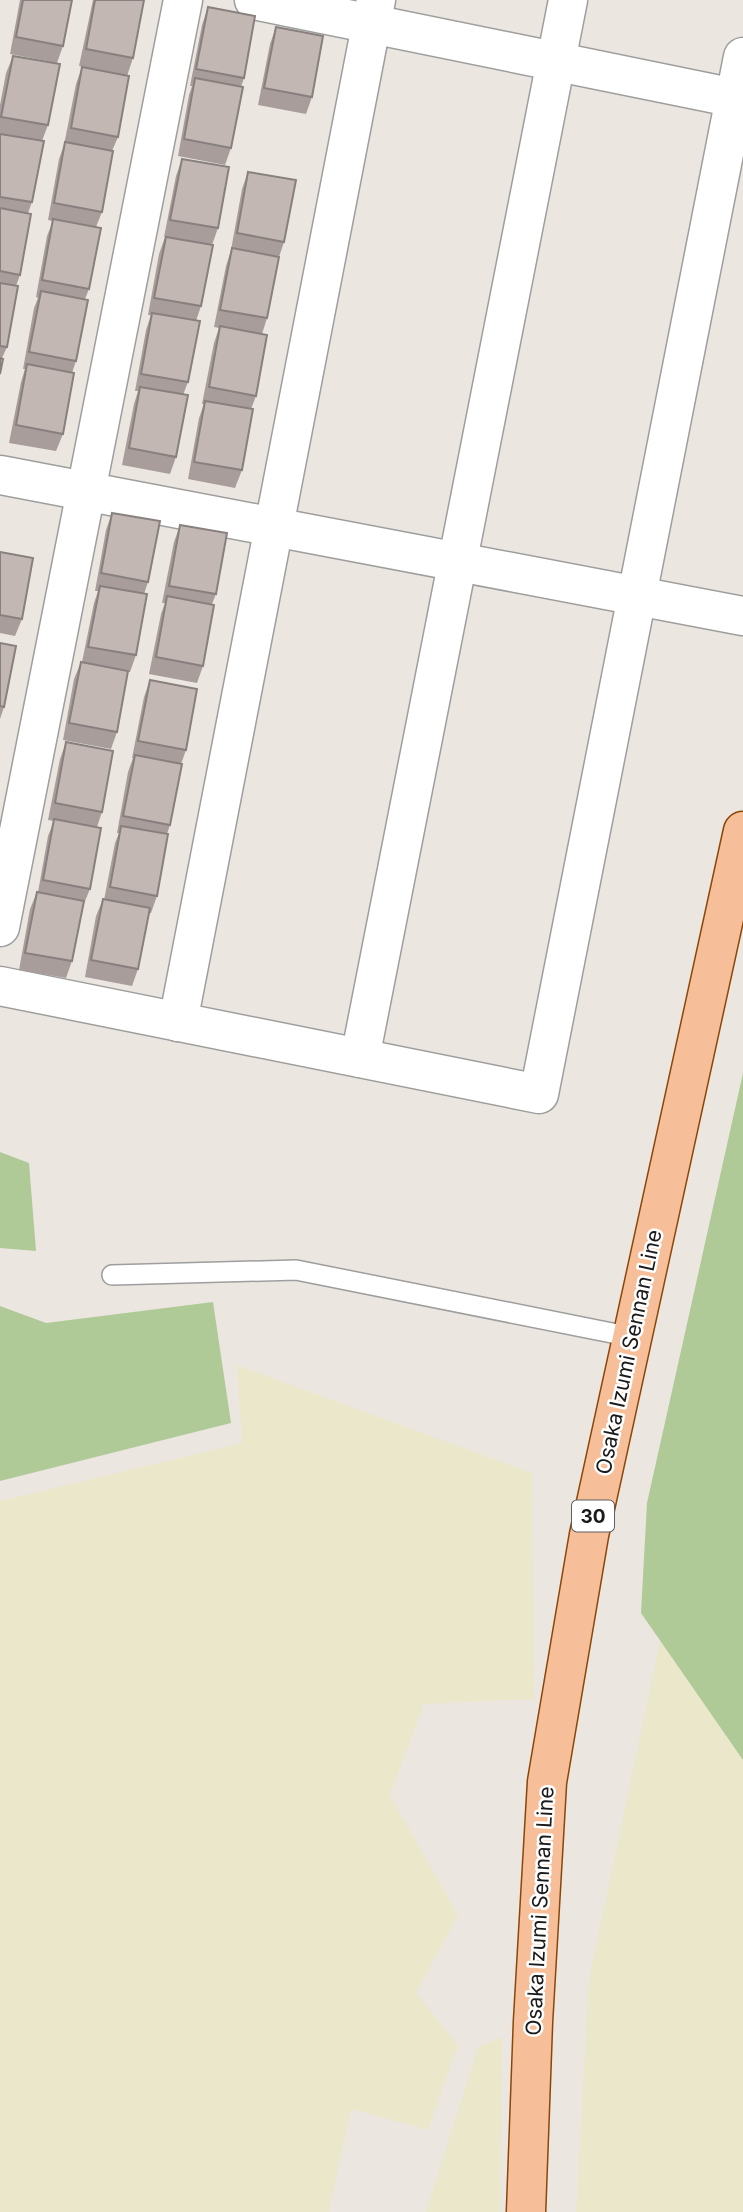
<svg xmlns="http://www.w3.org/2000/svg" width="743" height="2212" viewBox="0 0 743 2212" font-family="Inter,sans-serif">
<style>
.farmland{fill:#eae7cb}
.forest{fill:#afca96}
.lines{fill:none;stroke-linecap:round;stroke-linejoin:round}
.service-casing{stroke:#9e9e9e;stroke-width:22}
.minor-casing{stroke:#9e9e9e;stroke-width:41}
.primary-casing{stroke:#8a4707;stroke-width:41}
.service{stroke:#fff;stroke-width:19}
.minor{stroke:#fff;stroke-width:38}
.primary{stroke:#f7be9a;stroke-width:38}
.wall{fill:#a89d9b}
.building{fill:#c3b7b4;stroke:#88807e;stroke-width:2}
.labels{text-anchor:middle;stroke-width:5;stroke-linejoin:round;paint-order:stroke}
.shield{fill:#fff;stroke:#5f5f5f;stroke-width:2}
.shield-label{font-size:19px;font-weight:bold;fill:#1a1a1a}
.street-label{font-size:21px;fill:#1a1a1a;stroke:#fff}
</style>
<rect width="100%" height="100%" fill="#ece6e0"/>
<g class="farmland">
<polygon points="237,1365 532,1473 534,1699 424,1704 390,1795 458,1915 416,1993 458,2045 428,2130 351,2109 329,2212 0,2212 0,1501 242,1443"/>
<polygon points="660,1641 743,1760 743,2212 576,2212 589,1979"/>
<polygon points="502,2037 500,2212 426,2212 478,2047"/>
</g>
<g class="forest">
<polygon points="743,1073 743,1760 641,1613 647,1503"/>
<polygon points="0,1152 29,1163 36,1251 0,1248"/>
<polygon points="213,1302 231,1423 0,1481 0,1306 46,1323"/>
</g>
<g class="lines">
<defs>
<polyline id="service" points="112,1275 296,1270 632,1337"/>
<g id="minor">
<polyline points="254,0 735,98"/>
<polyline points="0,475 743,616"/>
<polyline points="0,927 183,0"/>
<polyline points="0,986 539,1094 743,57"/>
<polyline points="178,1022 376,0"/>
<polyline points="360,1058 568,0"/>
</g>
<polyline id="primary" points="526,2212 533,2022 547,1782 589,1535 743,831"/>
</defs>
<use href="#service" class="service-casing"/>
<use href="#minor" class="minor-casing"/>
<use href="#primary" class="primary-casing"/>
<use href="#service" class="service"/>
<use href="#minor" class="minor"/>
<use href="#primary" class="primary"/>
</g>
<g class="wall">
<polygon points="20,0 72,0 63,46 57,63 10,54"/>
<polygon points="93,0 144,0 133,58 127,76 118,137 112,151 102,212 96,227 89,289 85,299 76,361 72,373 63,434 56,451 9,443 21,382 25,369 23,369 34,308 38,298 36,297 47,236 53,221 48,220 59,159 64,145 76,84 82,67 126,75 79,66"/>
<polygon points="208,7 244,78 241,87 231,148 225,165 178,156 189,95 192,86 190,86 202,25"/>
<polygon points="276,27 312,97 306,114 258,105 270,44"/>
<polygon points="13,56 48,125 42,141 32,202 28,213 20,275 16,286 7,347 2,358 0,374 0,105 6,73"/>
<polygon points="182,159 218,228 212,245 201,306 196,321 188,382 183,395 176,457 170,474 122,465 134,404 138,391 135,391 146,330 151,315 148,315 159,254 165,237 164,237 176,176"/>
<polygon points="248,172 284,242 279,257 267,318 262,334 256,396 251,409 242,470 235,488 188,479 199,418 204,404 202,404 214,343 219,328 214,327 226,266 231,250 242,189"/>
<polygon points="112,513 148,582 144,594 136,655 130,672 128,672 117,732 111,749 63,740 74,679 81,662 82,662 94,603 98,591 95,591 106,530"/>
<polygon points="180,525 216,594 212,604 203,666 197,683 149,674 161,614 165,603 162,603 174,542"/>
<polygon points="0,552 22,619 15,636 0,633"/>
<polygon points="0,643 4,707 0,719"/>
<polygon points="150,680 186,750 181,764 170,825 167,834 157,896 151,913 149,913 138,969 132,986 85,977 96,916 103,899 104,900 115,843 119,833 117,833 128,772 133,758 132,758 144,697"/>
<polygon points="66,742 102,812 97,827 90,889 83,906 72,961 66,978 19,970 30,909 37,892 38,892 48,836 54,821 48,820 60,759"/>
</g>
<g class="building">
<polygon points="23,0 72,0 63,46 16,37"/>
<polygon points="95,0 144,0 133,58 86,49"/>
<polygon points="208,7 255,16 244,78 196,69"/>
<polygon points="276,27 323,36 312,97 264,88"/>
<polygon points="13,56 60,64 48,125 1,117"/>
<polygon points="82,67 129,76 118,137 71,128"/>
<polygon points="195,78 243,87 231,148 184,139"/>
<polygon points="0,134 44,141 32,202 0,197"/>
<polygon points="65,142 113,151 102,212 54,203"/>
<polygon points="182,159 229,167 218,228 170,220"/>
<polygon points="248,172 296,180 284,242 237,233"/>
<polygon points="0,208 31,214 20,275 0,271"/>
<polygon points="53,219 101,228 89,289 42,280"/>
<polygon points="166,237 213,245 201,306 154,298"/>
<polygon points="232,248 279,257 267,318 220,310"/>
<polygon points="0,283 18,286 7,347 0,346"/>
<polygon points="41,291 88,300 76,361 29,352"/>
<polygon points="152,313 200,321 188,382 141,374"/>
<polygon points="220,326 267,335 256,396 209,387"/>
<polygon points="0,358 3,359 0,374"/>
<polygon points="27,364 74,373 63,434 16,425"/>
<polygon points="140,387 188,395 176,457 129,448"/>
<polygon points="205,401 253,409 242,470 194,462"/>
<polygon points="112,513 160,521 148,582 101,573"/>
<polygon points="180,525 227,533 216,594 169,586"/>
<polygon points="0,552 33,558 22,619 0,615"/>
<polygon points="100,586 147,594 136,655 88,647"/>
<polygon points="167,596 214,605 203,666 156,657"/>
<polygon points="0,643 16,646 4,707 0,706"/>
<polygon points="81,662 128,671 117,732 69,723"/>
<polygon points="150,680 197,689 186,750 138,741"/>
<polygon points="66,742 113,751 102,812 55,803"/>
<polygon points="135,755 182,764 170,825 123,816"/>
<polygon points="54,819 101,828 90,889 43,880"/>
<polygon points="121,826 168,834 157,896 110,887"/>
<polygon points="37,892 84,901 72,961 25,953"/>
<polygon points="103,899 150,908 138,969 91,960"/>
</g>
<g class="labels">
<rect class="shield" x="572" y="1500.5" width="42" height="31" rx="5"/>
<g class="shield-label">
<text x="593" y="1523">30</text>
</g>
<g class="street-label">
<text transform="translate(629 1352) rotate(-78)" y="7">Osaka Izumi Sennan Line</text>
<text transform="translate(540 1911) rotate(-87)" y="7">Osaka Izumi Sennan Line</text>
</g>
</g>
</svg>
